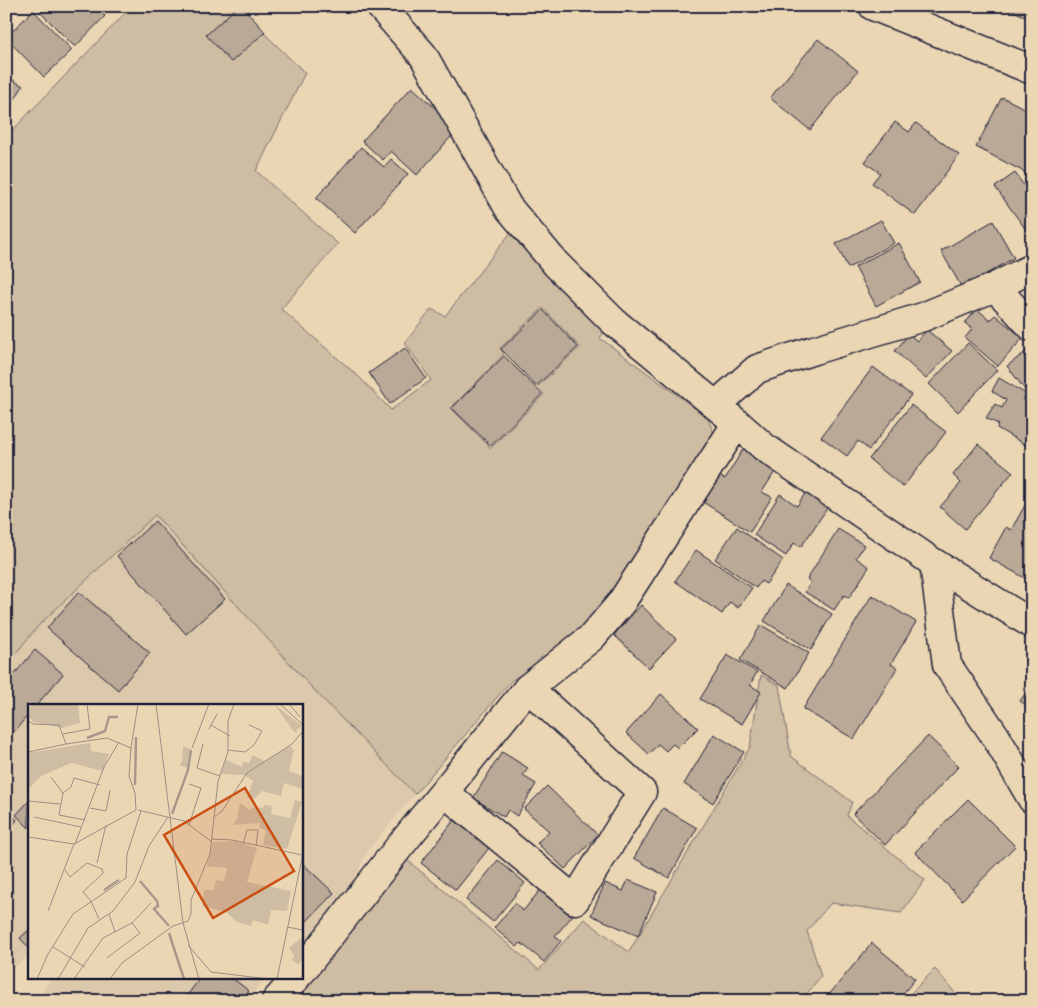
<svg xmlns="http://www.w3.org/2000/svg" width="1038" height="1007" viewBox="0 0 1038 1007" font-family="Kalam,sans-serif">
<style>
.built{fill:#dcc8ab}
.green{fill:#cebca3;stroke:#786f6f;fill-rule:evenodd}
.building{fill:#b9a996;stroke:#22223b}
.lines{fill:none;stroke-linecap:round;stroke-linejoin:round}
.minor-casing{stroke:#22223b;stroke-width:31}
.minor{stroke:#ebd6b4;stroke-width:28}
.inset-river{fill:none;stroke:#a7988b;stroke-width:2.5}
.inset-road{fill:none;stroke:#9b8e84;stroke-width:1}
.view{fill:#ca5113;fill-opacity:0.15;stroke:#ca5113;stroke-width:2.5}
.inset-edge{fill:none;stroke:#22223b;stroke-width:2.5}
</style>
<rect width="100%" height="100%" fill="#ebd6b4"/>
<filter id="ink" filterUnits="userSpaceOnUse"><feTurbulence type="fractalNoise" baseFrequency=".02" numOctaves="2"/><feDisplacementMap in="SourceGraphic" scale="10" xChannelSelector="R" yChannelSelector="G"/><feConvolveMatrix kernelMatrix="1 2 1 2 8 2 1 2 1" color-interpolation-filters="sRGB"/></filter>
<g filter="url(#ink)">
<g class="built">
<polygon points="155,514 314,690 415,794 368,850 346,897 327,923 301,949 301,706 29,706 29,955 6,975 6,665 40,624"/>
<polygon points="53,978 267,978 256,988 250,1001 42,1001 43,989"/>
</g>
<g class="green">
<path d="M132 6H236L305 73 256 171 338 244 281 309 358 376 391 410 431 380 405 343 431 309 445 316 512 231 609 325 600 338 707 417 715 436 595 619 576 639 511 681 415 794 314 690 155 515 40 624 6 665V137ZM543 308 580 347 537 387 544 394 491 448 451 408 504 354 500 348Z"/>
<polygon points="761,675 779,685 791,756 852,802 847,816 925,880 901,913 831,903 807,931 821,976 801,1001 292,1001 407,860 539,970 584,919 629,952 750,747"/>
<polygon points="935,969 962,1001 903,1001"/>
</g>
<g class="building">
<polygon points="45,6 95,6 105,16 75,47 40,12"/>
<polygon points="238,6 242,6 265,32 231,62 206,35"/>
<polygon points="1004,6 1032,6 1032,7 1026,17"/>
<polygon points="33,10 72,50 44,77 6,38"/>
<polygon points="818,39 858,71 810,130 770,98"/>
<polygon points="6,76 23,86 6,113"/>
<polygon points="412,87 458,129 417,175 391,151 383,160 362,141"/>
<polygon points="1002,97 1032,112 1032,176 976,147"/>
<polygon points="895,122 909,132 916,123 959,155 915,215 872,183 880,173 865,162"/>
<polygon points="361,147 384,167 391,159 408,174 355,233 316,198"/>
<polygon points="1015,173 1032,197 1032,238 995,187"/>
<polygon points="881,220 894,243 848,268 836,244"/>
<polygon points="993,221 1014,258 962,288 941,251"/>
<polygon points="899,243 920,282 876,306 855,267"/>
<polygon points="977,309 990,320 995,315 1023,338 998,366 965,338 972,329 965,323"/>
<polygon points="543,310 578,347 536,386 501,349"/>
<polygon points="927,330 952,351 926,379 895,351 909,334 917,341"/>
<polygon points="968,343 997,370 958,412 929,384"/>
<polygon points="1032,347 1032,399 1007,366"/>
<polygon points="405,348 426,378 390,404 369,373"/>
<polygon points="504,356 542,394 491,446 452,408"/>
<polygon points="873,367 911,395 869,450 858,441 847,456 821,437"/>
<polygon points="999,378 1026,394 1023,399 1032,405 1029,410 1032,411 1032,443 1029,447 997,428 998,424 986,418 995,404 1002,408 1006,400 992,391"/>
<polygon points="911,405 946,432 903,487 869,459"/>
<polygon points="978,444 1013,472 965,529 940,507 961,483 953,475"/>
<polygon points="745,446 778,467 762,492 772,497 750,532 703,502 719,476 725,479"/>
<polygon points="806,492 828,507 801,547 794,543 786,556 754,535 780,494 797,506"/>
<polygon points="1032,493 1032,582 989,558 1006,527 1011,530"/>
<polygon points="155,521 225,599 186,634 117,556"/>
<polygon points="737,527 783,560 766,584 761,581 756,588 715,559"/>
<polygon points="838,529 864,545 856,558 869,567 849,598 844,595 834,610 805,592 811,582 807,579"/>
<polygon points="696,550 752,588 738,608 730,602 722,614 675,581"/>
<polygon points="786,585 832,614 811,650 764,621"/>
<polygon points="79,592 150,653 118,690 47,628"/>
<polygon points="872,595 916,622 891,664 897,668 854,739 803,709"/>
<polygon points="641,605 676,639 649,668 614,635"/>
<polygon points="761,625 809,653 788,688 740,660"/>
<polygon points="35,650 63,674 36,706 29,706 29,714 6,741 6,684"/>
<polygon points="727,655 757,672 750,685 761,692 742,724 700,699"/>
<polygon points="1032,684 1032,709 1020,701"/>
<polygon points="661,694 698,728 678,748 673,744 666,751 658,744 649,754 626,733"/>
<polygon points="714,734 744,752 713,803 684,784"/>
<polygon points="928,736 959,766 885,845 853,814"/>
<polygon points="502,752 528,768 523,776 536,784 517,816 508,810 504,817 473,798"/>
<polygon points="547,786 598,835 565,869 537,843 549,831 524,809"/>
<polygon points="968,799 1015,846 962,900 915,852"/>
<polygon points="29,801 29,828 16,815"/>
<polygon points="663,808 697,828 669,878 634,858"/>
<polygon points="6,810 17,820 6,832"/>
<polygon points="454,820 489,848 456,890 421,863"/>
<polygon points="498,860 525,883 493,922 466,900"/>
<polygon points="301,862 334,893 301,927"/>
<polygon points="628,880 657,892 638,936 591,915 605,883 623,891"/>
<polygon points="541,889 573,915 555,936 561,941 544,962 521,943 517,947 494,928 515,903 523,911"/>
<polygon points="29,930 29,948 20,938"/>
<polygon points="872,943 915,979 897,1001 832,1001 827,997"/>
<polygon points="200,978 232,978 249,991 241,1001 183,1001"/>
</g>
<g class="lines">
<defs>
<g id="minor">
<polyline points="380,6 423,55 508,207 556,264 613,321 737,423 764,447 934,563 1032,624"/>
<polyline points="873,6 1032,70"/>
<polyline points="995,287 1032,327"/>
<polyline points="716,405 757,369 814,350 923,317 995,287 1032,268"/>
<polyline points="934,563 947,665 996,737 1032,799"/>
<polyline points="444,792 575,900 642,792 528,688"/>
<polyline points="301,972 396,851 528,688 592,637 621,603 737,423"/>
<polyline points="276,1001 296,978"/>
</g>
</defs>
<use href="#minor" class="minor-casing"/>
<use href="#minor" class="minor"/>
</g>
</g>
<g transform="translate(28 704)">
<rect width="275" height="275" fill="#ebd6b4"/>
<path d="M3 0H50L52 19 34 24 5 18 1 13ZM246 0 274 22 268 26 270 28H266ZM62 39 63 47 81 50 75 67 43 59 13 72 0 85V49ZM155 42 162 45 160 64 151 61 154 58ZM262 42 266 46 261 67 275 72V85L256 79 253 92 234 87 226 95 219 94 225 77 216 71 193 70 198 56 214 63 215 58 221 59 225 51 236 57ZM267 96 274 98 259 145 235 141 238 126 231 124 232 119 204 121 209 115 212 99 222 106 225 103 235 104 236 101 244 102 243 110 262 114ZM207 137 229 144 219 178 263 187 259 207 243 206 240 221 225 216 223 222 209 218 198 208 174 202 176 186H186L188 176 196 177 199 164 179 162 185 138ZM275 232V255L270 260 264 256 266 251 261 244Z" fill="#cebca3"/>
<path class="inset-river" d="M59 34 77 27 81 13H90M107 81 108 33M144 110 160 66 163 46M112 177 129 197 130 202 126 205 141 222M76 186 91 176M141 229 156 275"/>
<path class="inset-road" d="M128 0 155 219 171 275M252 0 275 21M261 0 272 13M0 17 5 20 31 21 38 40 79 34 103 44 101 72 107 89 108 106M183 21 202 32M181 25 189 10M35 30 62 25 59 0M175 40 169 64 192 72M103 44 110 0M164 44 181 0M200 46 217 48 226 41 234 27 221 21M0 48 38 40M23 73 35 89M161 80 173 84 161 121M0 97 32 100M62 104 78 107 82 86M110 106 156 117 184 138M6 113 53 123M186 113 194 107 219 69 264 40 275 27M57 116 31 111 35 89 43 83 46 74 72 81M0 133 46 140 108 106M184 135 204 136 274 151M47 140 76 63 91 38M215 140 219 126H230L228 142M69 159 78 121M37 166 42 173 59 159 74 165 75 169 55 188 63 197 71 215M20 207 46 140M81 210 87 228M259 223 275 226M160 241 183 268 240 275M25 243 57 263M79 254 112 229 104 219M9 275 20 250 45 210 98 174 99 150 113 107M30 275 60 224 85 207 107 178 121 142 140 113M46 275 75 234 104 219 123 199M82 275 94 259 145 222 160 217 163 210V196L182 150 190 77 200 48V17L206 0M249 275 275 149"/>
<path class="view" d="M217 84 266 167 185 214 136 131Z"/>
<rect width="275" height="275" class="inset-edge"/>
</g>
<rect width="1038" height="1007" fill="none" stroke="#ebd6b4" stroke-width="25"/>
<rect x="12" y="12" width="1013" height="982" fill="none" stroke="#22223b" stroke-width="2" filter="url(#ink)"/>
</svg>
